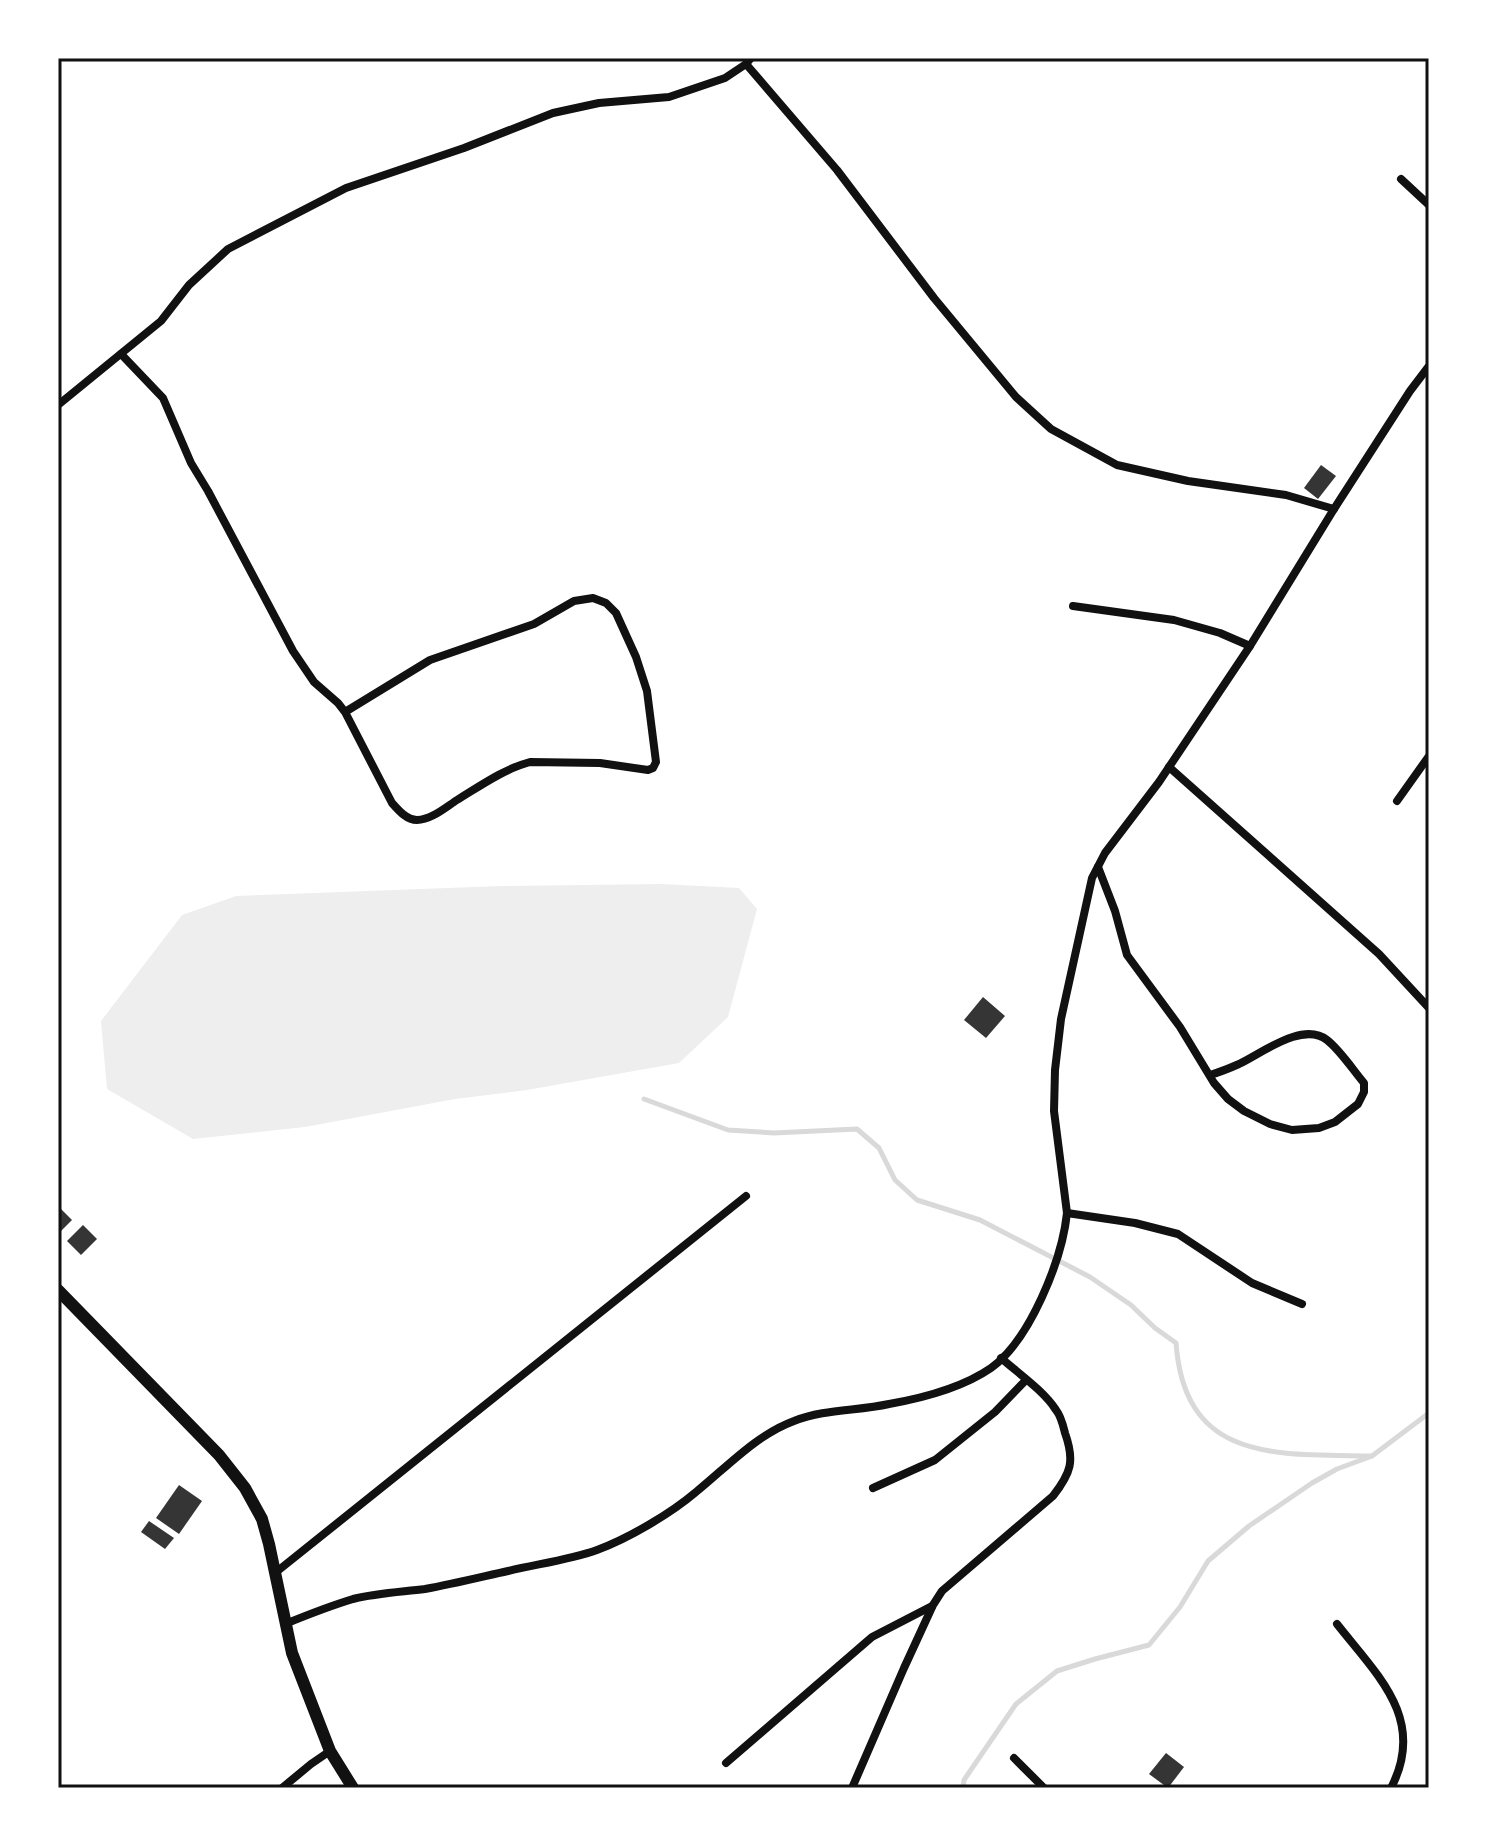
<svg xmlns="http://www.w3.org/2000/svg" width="1487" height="1846" viewBox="0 0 1487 1846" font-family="'Work Sans',sans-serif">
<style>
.green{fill:#eee}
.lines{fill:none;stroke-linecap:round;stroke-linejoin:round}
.stream{stroke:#d9d9d9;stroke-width:5}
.building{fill:#353535}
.minor{stroke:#111;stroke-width:8}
.tertiary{stroke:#111;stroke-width:12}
.neatline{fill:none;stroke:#111;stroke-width:3}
</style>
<rect width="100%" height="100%" fill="#fff"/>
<polygon class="green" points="661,884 739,888 757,909 728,1017 679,1063 527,1090 455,1099 305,1127 193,1139 107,1089 101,1021 182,915 236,896 501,886"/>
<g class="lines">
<g class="stream">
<path d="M644 1099 728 1130 774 1133 857 1129 879 1148 895 1180 917 1200 980 1220 1090 1277 1131 1305 1155 1328 1176 1343C1185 1464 1278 1454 1372 1456"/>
<polyline points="963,1788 964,1780 1016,1704 1057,1671 1095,1659 1149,1645 1180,1607 1208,1561 1249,1526 1312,1483 1337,1469 1372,1456 1429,1413"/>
</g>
</g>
<g class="building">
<polygon points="1321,465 1336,476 1318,499 1304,488"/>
<polygon points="983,997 1005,1016 986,1038 964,1020"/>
<polygon points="58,1206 72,1220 58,1234"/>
<polygon points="83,1225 97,1239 81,1255 67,1241"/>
<polygon points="179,1485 202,1501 179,1534 156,1518"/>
<polygon points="149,1521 174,1538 165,1549 141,1532"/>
<polygon points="1166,1753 1184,1767 1168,1788 1149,1774"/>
</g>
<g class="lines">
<g class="minor">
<polyline points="746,64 837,170 934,298 1016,397 1051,429 1117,465 1188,481 1286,495 1334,509"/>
<polyline points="1401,179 1429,205"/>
<path d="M121 354 163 398 191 463 208 491 293 651 314 682 338 703 345 712 392 803C399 811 407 820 417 820 431 820 446 807 457 800 480 786 504 769 530 762L600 763 648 770 653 768 656 762 647 691 636 657 616 613 606 603 593 598 574 601 534 624 430 660 345 712"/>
<polyline points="58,405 161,321 189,285 228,249 346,188 464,148 553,113 599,103 669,97 725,78 746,64 751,58"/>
<polyline points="1073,606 1174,620 1220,633 1250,646"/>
<polyline points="1169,767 1379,954 1429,1008"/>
<polyline points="1397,801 1429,756"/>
<path d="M1098 867 1115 911 1127 955 1180 1027 1214 1083 1228 1099 1244 1111 1270 1124 1292 1130 1319 1128 1335 1122 1358 1104 1364 1092V1083C1353 1070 1340 1050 1327 1040 1303 1021 1262 1053 1239 1064 1230 1068 1220 1072 1210 1075"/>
<polyline points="1067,1213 1135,1223 1178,1234 1252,1283 1302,1304"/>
<polyline points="873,1488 935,1460 995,1412 1026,1380"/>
<polyline points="275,1573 746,1196"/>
<path d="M285 1624C307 1615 330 1606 353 1599 377 1593 401 1592 425 1589 453 1584 481 1577 508 1571 537 1564 569 1560 597 1550 629 1538 670 1514 696 1492 727 1467 756 1435 794 1421 824 1409 857 1411 889 1404 923 1398 962 1388 991 1368 1030 1340 1062 1260 1067 1213L1054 1111 1055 1070 1061 1019 1092 878 1105 853 1159 782 1250 646 1334 509 1410 391 1429 366"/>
<path d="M1337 1624C1377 1675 1427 1719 1391 1788"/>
<polyline points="1014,1758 1044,1788"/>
<polyline points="726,1763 872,1637 932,1606"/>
<polyline points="282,1788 311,1764 330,1751"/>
<path d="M852 1788 904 1668 933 1605 942 1591 1053 1496C1071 1473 1075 1461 1065 1433 1063 1425 1061 1416 1056 1410 1044 1391 1018 1373 1001 1358"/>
</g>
<polyline class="tertiary" points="58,1290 219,1455 245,1488 262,1519 269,1544 292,1653 330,1751 353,1788"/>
</g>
<rect width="1487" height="1846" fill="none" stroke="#ffffff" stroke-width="120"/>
<rect x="60" y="60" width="1367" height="1726" class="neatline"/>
</svg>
